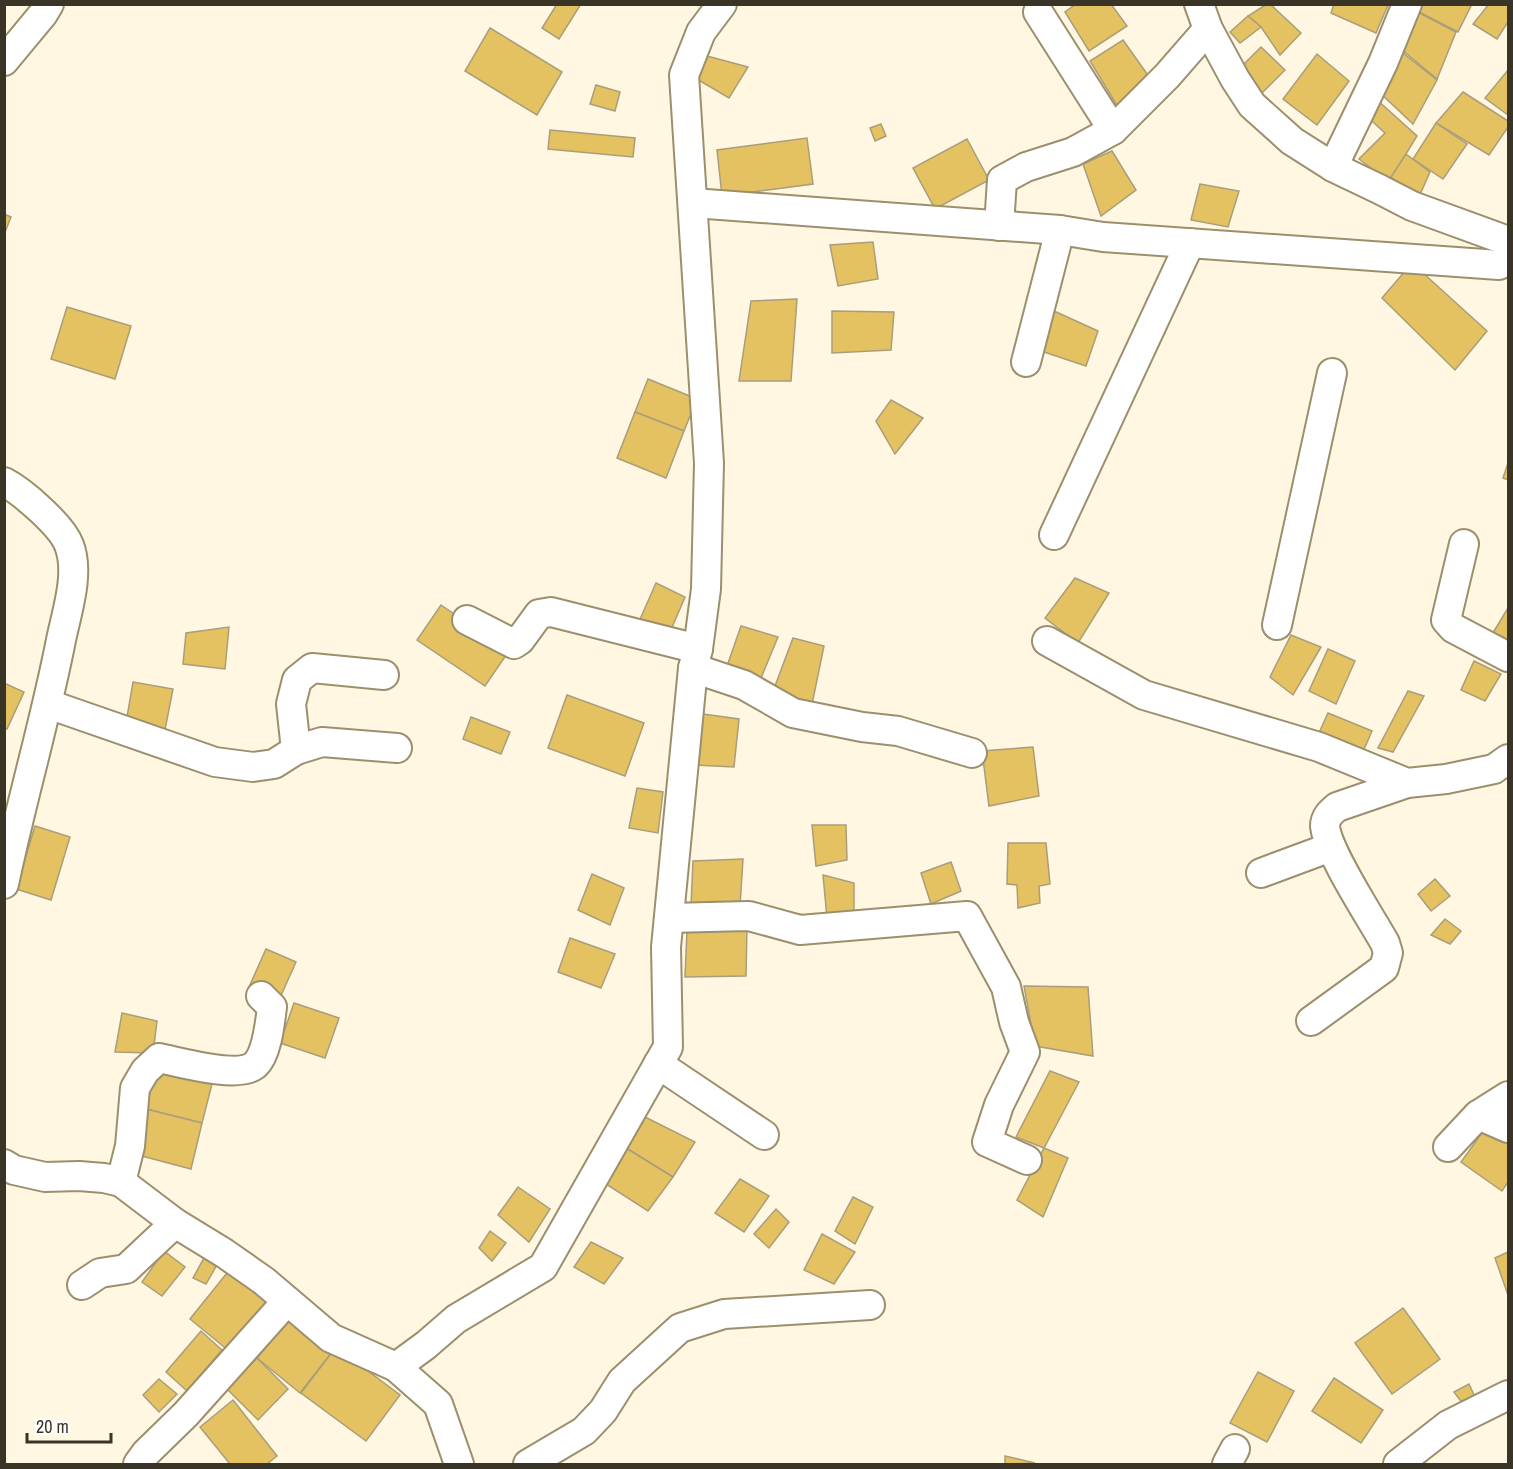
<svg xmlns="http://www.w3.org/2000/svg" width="1513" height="1469" viewBox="0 0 1513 1469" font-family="'Archivo Narrow',sans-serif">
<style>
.building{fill:#e4c261;stroke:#aa9d7b;stroke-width:1.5}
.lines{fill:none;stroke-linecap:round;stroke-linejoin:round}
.minor-casing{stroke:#9c8f6e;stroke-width:32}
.minor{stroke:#fff;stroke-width:28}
</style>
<rect width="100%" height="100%" fill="#fff7e1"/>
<g class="building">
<polygon points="557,4 581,4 559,39 542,28"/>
<polygon points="1076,4 1111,4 1127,26 1089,51 1065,12"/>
<polygon points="1267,4 1270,4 1301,33 1280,55 1261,27 1248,16"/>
<polygon points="1334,4 1386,4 1388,5 1376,33 1331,13"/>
<polygon points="1412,4 1472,4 1458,32 1411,8"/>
<polygon points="1489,4 1508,4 1508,22 1497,39 1473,24"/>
<polygon points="1410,8 1456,32 1437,79 1395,44"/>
<polygon points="1248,16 1261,27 1240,43 1230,32"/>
<polygon points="490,28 562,72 537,115 465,71"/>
<polygon points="1123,40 1152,81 1121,112 1090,61"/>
<polygon points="1394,46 1437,80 1413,124 1375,88"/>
<polygon points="1261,47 1285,70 1262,93 1238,70"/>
<polygon points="1317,54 1349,81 1317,125 1283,99"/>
<polygon points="707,56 748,67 729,98 695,78"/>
<polygon points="1508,70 1508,115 1485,98"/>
<polygon points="596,85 620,92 615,111 590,104"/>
<polygon points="1463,92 1508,121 1508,127 1489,155 1436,123"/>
<polygon points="1376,99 1417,136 1389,182 1359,159 1385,133 1363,113"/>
<polygon points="1436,123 1467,144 1443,179 1413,159"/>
<polygon points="881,124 886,136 875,141 870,128"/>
<polygon points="550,130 635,138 633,157 548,149"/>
<polygon points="807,138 813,184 722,196 717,150"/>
<polygon points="967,139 989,180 935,209 913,168"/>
<polygon points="1112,151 1136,190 1101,216 1083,164"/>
<polygon points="1406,154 1430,172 1418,199 1391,177"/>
<polygon points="1200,184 1239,191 1228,227 1191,220"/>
<polygon points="4,214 11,217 4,235"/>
<polygon points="873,242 878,279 838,286 830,245"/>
<polygon points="1412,263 1487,331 1455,370 1382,298"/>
<polygon points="797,299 791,381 739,381 751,301"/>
<polygon points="67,307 131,326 115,379 51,359"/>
<polygon points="832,311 894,312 891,350 832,353"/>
<polygon points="1054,311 1098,331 1086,366 1041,351"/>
<polygon points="648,379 697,399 684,431 635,412"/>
<polygon points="891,400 923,418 895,454 876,421"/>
<polygon points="635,412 684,431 666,478 617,458"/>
<polygon points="1508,463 1508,480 1503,478"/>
<polygon points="1075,578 1109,593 1078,643 1045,618"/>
<polygon points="656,583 685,597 667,639 637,626"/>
<polygon points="441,605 509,651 485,686 417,640"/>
<polygon points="1508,608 1508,650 1488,641"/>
<polygon points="741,626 778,637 761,678 726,669"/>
<polygon points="229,627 225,669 183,664 186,633"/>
<polygon points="1291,635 1321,647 1293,695 1270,677"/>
<polygon points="793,638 824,646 810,714 775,686"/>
<polygon points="1328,649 1355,661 1336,704 1309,691"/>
<polygon points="1474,661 1501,674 1485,701 1461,690"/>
<polygon points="133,682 173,689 165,730 126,723"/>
<polygon points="4,683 24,692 7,729 4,728"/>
<polygon points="1408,691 1424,696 1393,752 1378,748"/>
<polygon points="567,695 644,723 625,776 548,748"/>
<polygon points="1328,713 1372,731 1362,754 1318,735"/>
<polygon points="703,714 739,719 734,767 695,765"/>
<polygon points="471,717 510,732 501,754 463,739"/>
<polygon points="1033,747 1039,796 989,806 982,751"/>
<polygon points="637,788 663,792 658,833 629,828"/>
<polygon points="812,825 846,825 847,860 816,866"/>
<polygon points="35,826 70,837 51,900 16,889"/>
<polygon points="1008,843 1046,843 1050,884 1039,886 1040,903 1018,908 1017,885 1007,884"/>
<polygon points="743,859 740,906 691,906 693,861"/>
<polygon points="951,862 961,891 931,904 921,873"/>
<polygon points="592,874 624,888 610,925 578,910"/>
<polygon points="823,875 854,883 854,914 827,918"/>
<polygon points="1435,879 1450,896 1431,911 1418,894"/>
<polygon points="1445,919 1461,931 1450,944 1431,935"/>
<polygon points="747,925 746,976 685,977 687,930"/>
<polygon points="570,938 615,954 601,988 558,972"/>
<polygon points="266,949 296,962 279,1000 249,987"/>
<polygon points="1024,986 1088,987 1093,1056 1035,1046"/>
<polygon points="294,1003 339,1018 325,1058 280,1043"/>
<polygon points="122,1013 157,1021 153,1053 115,1052"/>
<polygon points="156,1065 213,1080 202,1123 146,1109"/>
<polygon points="1050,1071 1079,1082 1044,1148 1016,1137"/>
<polygon points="146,1109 202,1123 191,1169 134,1154"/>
<polygon points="643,1116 695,1142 673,1177 626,1148"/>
<polygon points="1489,1123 1508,1138 1508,1182 1502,1191 1461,1162"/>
<polygon points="626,1148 673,1177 648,1211 606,1184"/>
<polygon points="1044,1148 1068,1158 1043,1217 1017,1200"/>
<polygon points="740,1179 769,1196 744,1232 715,1213"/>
<polygon points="518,1187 550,1209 529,1242 498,1215"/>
<polygon points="853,1197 873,1207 855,1244 835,1231"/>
<polygon points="776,1209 789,1222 769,1248 754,1234"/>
<polygon points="490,1231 506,1243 492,1261 479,1248"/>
<polygon points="822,1234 855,1252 834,1284 804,1270"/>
<polygon points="591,1242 623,1258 604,1284 574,1267"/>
<polygon points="164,1251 185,1267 162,1296 142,1282"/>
<polygon points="1508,1252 1508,1295 1495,1258"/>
<polygon points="205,1256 218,1263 206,1284 193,1278"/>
<polygon points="231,1268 270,1306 229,1351 190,1319"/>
<polygon points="1403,1308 1440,1359 1392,1394 1355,1343"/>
<polygon points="294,1313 336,1347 300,1393 257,1358"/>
<polygon points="201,1331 222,1350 187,1391 166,1372"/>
<polygon points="336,1347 400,1395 366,1441 301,1393"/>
<polygon points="257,1358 288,1389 258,1420 227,1389"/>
<polygon points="1258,1372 1294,1391 1267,1442 1230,1423"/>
<polygon points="1334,1378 1383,1410 1361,1443 1312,1411"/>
<polygon points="159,1379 177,1394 159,1412 143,1395"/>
<polygon points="1469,1384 1475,1397 1463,1404 1454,1392"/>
<polygon points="233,1400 277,1456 267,1464 230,1464 200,1427"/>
<polygon points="1005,1456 1035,1463 1005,1464"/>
</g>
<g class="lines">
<defs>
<g id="minor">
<polyline points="1199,4 1208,29 1235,79 1252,105 1292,141 1333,167 1379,189 1412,206 1508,241"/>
<polyline points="1038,12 1113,130"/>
<polyline points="4,61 43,14 49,4"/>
<polyline points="1333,167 1383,63 1407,4"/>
<polyline points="693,203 1060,230 1103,237 1499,265 1508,260"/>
<polyline points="999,226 1002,180 1026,167 1073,152 1113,130 1167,76 1208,29"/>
<polyline points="1026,362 1060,230"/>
<path d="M4 482C23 492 62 526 69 545 80 573 67 611 61 640 45 722 21 802 4 884"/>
<polyline points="1054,535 1190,243"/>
<polyline points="1464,544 1446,620 1453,628 1508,657"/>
<polyline points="467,620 514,644 520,640 539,614 551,612 698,649"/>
<polyline points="1277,625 1332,373"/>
<polyline points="1047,641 1144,695 1319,747 1407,783 1446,779 1494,769 1508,759"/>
<polyline points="693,668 744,685 793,713 862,727 898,731 972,753"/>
<polyline points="48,704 215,762 253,767 274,764 296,750 322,742 397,748"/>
<polyline points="296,750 291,704 297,680 312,668 384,675"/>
<polyline points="1261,873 1331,847"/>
<polyline points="669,918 749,916 800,930 967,916 1006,987 1014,1022 1025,1052 999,1105 987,1142 1027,1160"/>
<path d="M1311 1021 1384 968 1388 953 1385 943C1371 918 1327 851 1325 826 1325 817 1331 812 1337 807L1407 783"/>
<polyline points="658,1064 764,1135"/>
<polyline points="1478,1115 1508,1096"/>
<polyline points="1448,1147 1478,1115 1508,1128"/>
<polyline points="4,1164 14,1170 45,1177 79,1176 104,1178 121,1182 175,1223 224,1253 264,1281 331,1338 396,1367 438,1404 459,1464"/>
<path d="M121 1182 130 1146 135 1088 145 1071 159 1058C180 1062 238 1079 255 1065 267 1054 270 1023 272 1007L261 996"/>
<polyline points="82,1285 100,1273 126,1269 175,1223"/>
<polyline points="396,1367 426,1345 456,1319 543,1267 668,1047 666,947 693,668 698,649 706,589 709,463 684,75 701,32 722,4"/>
<polyline points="138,1464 146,1453 186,1414 287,1301"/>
<polyline points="528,1464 584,1431 603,1411 622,1381 680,1328 724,1314 870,1305"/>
<polyline points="1227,1464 1235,1449"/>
<polyline points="1398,1464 1448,1425 1508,1395"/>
</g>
</defs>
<use href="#minor" class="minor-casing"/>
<use href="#minor" class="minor"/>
</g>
<rect width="1513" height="1469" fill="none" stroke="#3a3426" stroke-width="12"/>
<path d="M27 1433v9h84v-9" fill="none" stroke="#3a3426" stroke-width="3"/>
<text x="36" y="1433" font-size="18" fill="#3a3426" stroke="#ffffff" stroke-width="4.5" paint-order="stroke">20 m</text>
</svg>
